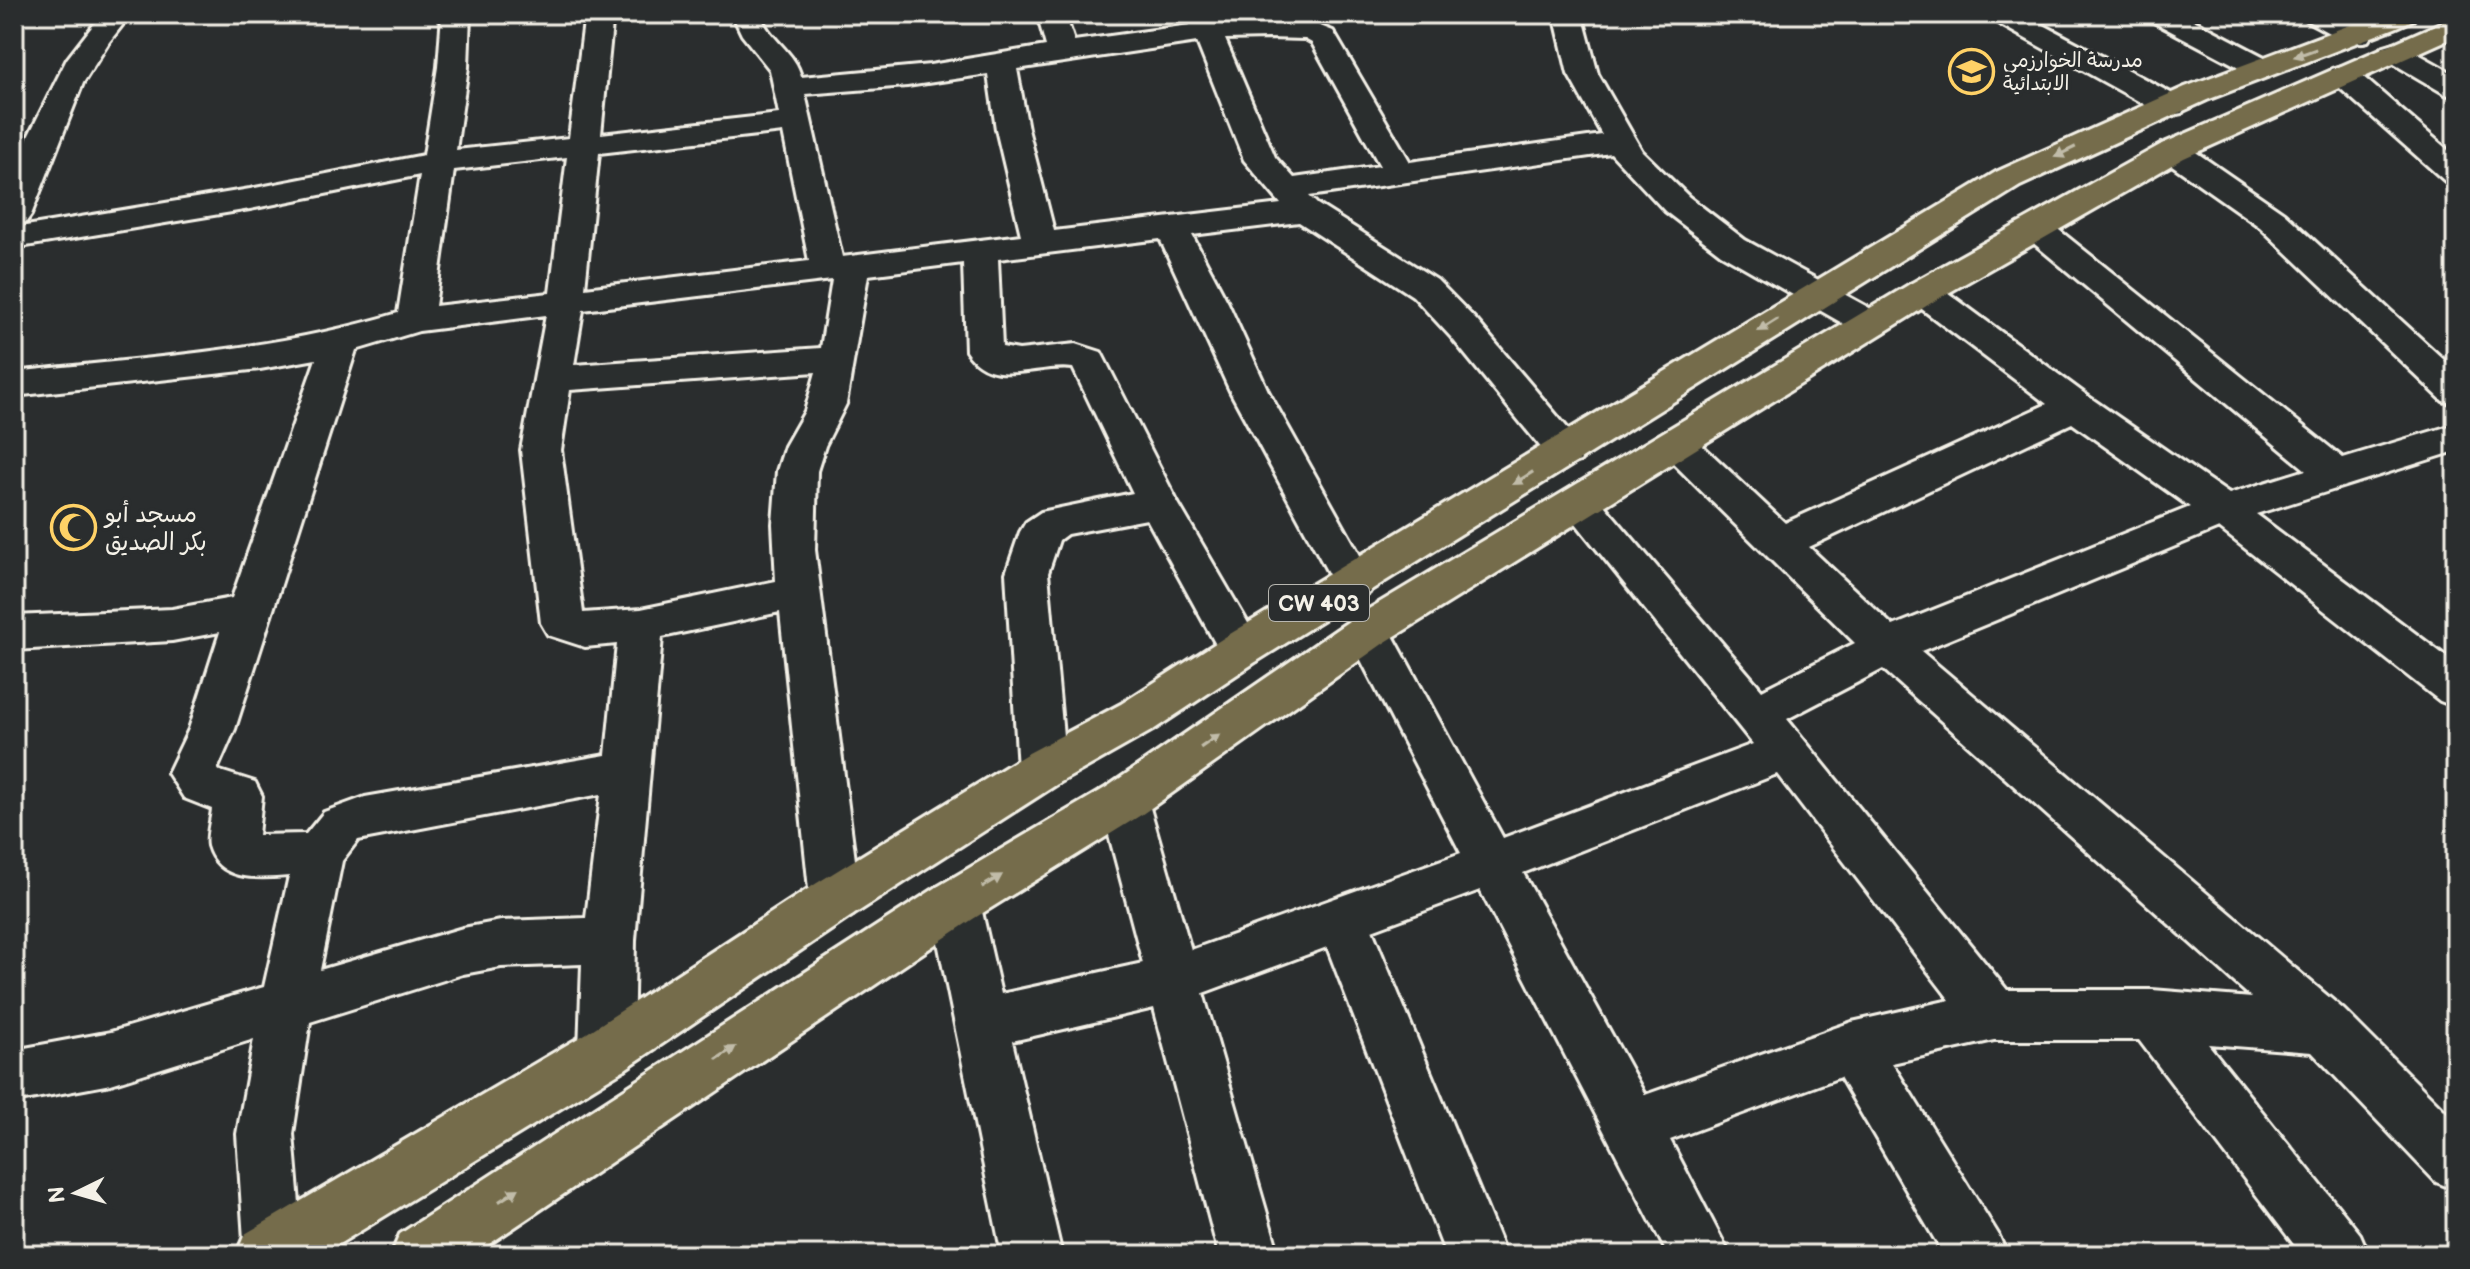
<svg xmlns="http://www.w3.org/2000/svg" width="2470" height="1269" viewBox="0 0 2470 1269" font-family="'Balsamiq Sans','Playpen Sans Arabic',sans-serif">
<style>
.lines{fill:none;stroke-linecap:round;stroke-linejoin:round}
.minor-casing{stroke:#f4f1e8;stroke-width:6}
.primary-casing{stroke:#f4f1e8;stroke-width:6}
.minor{fill:#2a2d2e;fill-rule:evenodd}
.primary{fill:#746c4b;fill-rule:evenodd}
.oneway{fill:#c1bca9}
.labels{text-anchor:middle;stroke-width:7;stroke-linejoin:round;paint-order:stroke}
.far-poi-label{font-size:20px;fill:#f4f1e8;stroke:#2a2d2e;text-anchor:start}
.shield{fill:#2a2d2e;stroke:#b7b6b0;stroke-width:2}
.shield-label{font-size:22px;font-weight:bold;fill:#f4f1e8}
.poi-label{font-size:24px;fill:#f4f1e8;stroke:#2a2d2e;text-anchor:start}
</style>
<rect width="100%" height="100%" fill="#2a2d2e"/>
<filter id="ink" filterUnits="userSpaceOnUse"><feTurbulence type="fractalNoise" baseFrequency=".0125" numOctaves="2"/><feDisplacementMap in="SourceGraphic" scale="16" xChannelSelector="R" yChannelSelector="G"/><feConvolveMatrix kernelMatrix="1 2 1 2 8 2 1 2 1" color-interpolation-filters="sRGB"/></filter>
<g filter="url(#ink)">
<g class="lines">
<defs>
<g id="minor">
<polygon points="102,14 131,14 109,42 83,83 31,215 26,222 14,225 14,173 29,135 67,59"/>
<path d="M442 14H470L468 67 456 150 569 138 585 14H613L601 134 779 114 770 70 742 35 732 14H760C768 39 796 52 801 77L930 65 1046 46 1037 14H1065L1074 41 1190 25 1186 14H1214L1218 23 1310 22 1333 31 1410 162 1602 135 1568 74 1554 14H1582L1598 74 1642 151 1689 197 1745 240 1884 316 1889 324 1884 332 1871 335 1858 332 1721 254 1665 211 1611 153 1309 196 1317 204 1437 280 1477 321 1580 443 1586 452 1580 461 1566 465 1552 461 1451 337 1413 296 1299 222 1192 235 1228 303 1268 391 1375 582 1369 593 1354 598 1339 593 1333 582 1230 391 1160 239 998 259 1002 347 1019 350 1076 344 1101 352 1178 503 1263 649 1257 661 1241 666 1225 661 1147 519 1067 534 1059 540 1048 573 1066 769 1059 783 1042 788 1025 783 1018 769 1006 573 1020 532 1026 522 1041 512 1133 493 1073 368C1037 363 991 390 966 351L963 263 868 275 846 404 825 446 817 471 815 550 860 899 853 915 835 921 817 915 810 899 780 612 662 637 635 940 633 1051 625 1069 606 1076 587 1069 579 1051 582 964 501 967 463 974 310 1022 293 1134 303 1250 301 1255H245L237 1134 254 1039 111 1084 14 1102V1050L111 1032 264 987 289 876C260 878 219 883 208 846 206 836 211 820 212 809L184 798 168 773 189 729 220 632 172 641 14 650V616L172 609 232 598 316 359 260 369 14 396V372C143 358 273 351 398 313L420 175 250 209 14 248V228L250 189 424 155 438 67ZM1268 38 1305 39 1312 43 1380 166 1294 178 1275 157 1225 39ZM1197 42 1244 160 1281 204 1054 231 1028 129 1017 69ZM988 74 996 129 1021 235 842 257 805 94 907 86ZM783 132 809 261 585 288 599 153ZM567 157 550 293 435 306 454 170ZM832 280 821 348 574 365 583 310ZM546 315 521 450 541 623 548 635 585 647 617 644 606 755 365 797 324 812 306 834 258 835 262 796 255 782 217 770 235 729 356 350 419 331ZM816 372 805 411 785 446 777 471 773 524 776 581 641 609 583 613 561 450 570 390ZM601 794 586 918 501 921 463 928 320 970 342 861 358 840Z"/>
<polygon points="1988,14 2023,14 2182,99 2186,106 2182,113 2171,115 2160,113 1992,20"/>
<polygon points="2146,14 2182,14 2272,61 2276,67 2272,73 2261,76 2250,73 2150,20"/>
<path d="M2302 14C2326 14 2357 13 2372 35L2368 41C2347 47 2325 30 2306 20Z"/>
<polygon points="2394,43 2404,46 2456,75 2456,97 2445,94 2384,58 2379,52 2384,46"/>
<polygon points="2343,66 2354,69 2456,157 2456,184 2445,181 2332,81 2328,75 2332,69"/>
<polygon points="2173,141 2184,144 2284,213 2456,371 2456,404 2443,401 2260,227 2162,158 2157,151 2162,144"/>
<path d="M2037 219 2049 222 2343 458 2456 424V451L2256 514 2456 664V707L2440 701 2219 528 1921 651 2344 1010 2456 1122V1190L2436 1182 2312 1052 2208 1044 2360 1234 2369 1255H2302L2139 1040H1994L1892 1063 1998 1234 2007 1255H1944L1840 1077 1670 1140 1730 1255H1668L1480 890 1372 930 1506 1255H1446L1327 947 1203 993 1279 1255H1219L1154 1008 1012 1041 1062 1255H1002L930 903 937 887 955 881 973 887 980 903 1001 994 1143 963 1100 801 1107 787 1124 781 1141 787 1148 801 1191 950 1461 853 1346 631 1352 619 1368 614 1384 619 1503 838 1753 744 1559 502 1565 492 1579 488 1593 492 1762 690 1855 643 1662 452 1656 443 1662 434 1676 430 1690 434 1785 523 2047 404 1910 300 1905 292 1910 284 1923 281 1936 284 2089 397 2229 494 2306 470 2025 236 2020 229 2025 222ZM2072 423 2190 507 1893 626 1809 547ZM1883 669 2252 998 2152 990H2007L1787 719ZM1777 774 1950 1000 1852 1022 1645 1095 1523 873Z"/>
</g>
<g id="primary">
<polygon points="2379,14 2417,14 2413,20 2395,28 2207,100 2020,186 1257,661 1153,730 1059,783 853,915 625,1069 321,1255 236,1255 245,1234 587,1033 817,883 1025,755 1121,704 1225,637 1996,172 2185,87"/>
<polygon points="2456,16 2456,36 2184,158 1936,300 1384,643 1141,815 973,919 473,1255 391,1255 400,1234 937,887 1107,787 1352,619 1910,284 2162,144"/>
</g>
</defs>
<use href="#minor" class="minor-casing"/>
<use href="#primary" class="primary-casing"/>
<use href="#minor" class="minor"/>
<use href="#primary" class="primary"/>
</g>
<defs><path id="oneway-solid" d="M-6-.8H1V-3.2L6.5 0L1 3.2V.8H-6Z" transform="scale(2)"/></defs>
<g class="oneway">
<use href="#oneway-solid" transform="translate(2305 53) rotate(161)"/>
<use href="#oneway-solid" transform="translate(2065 152) rotate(154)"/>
<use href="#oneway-solid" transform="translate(1768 325) rotate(148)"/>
<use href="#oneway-solid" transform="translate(1523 478) rotate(148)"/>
<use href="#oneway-solid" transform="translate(1210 741) rotate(-35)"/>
<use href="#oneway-solid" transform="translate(992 881) rotate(-31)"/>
<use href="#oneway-solid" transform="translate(726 1053) rotate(-33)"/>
<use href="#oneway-solid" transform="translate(509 1195) rotate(-33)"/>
</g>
</g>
<defs>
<symbol id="school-ring" viewBox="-11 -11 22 22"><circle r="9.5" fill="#2a2d2e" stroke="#ffd166" stroke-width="1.5"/><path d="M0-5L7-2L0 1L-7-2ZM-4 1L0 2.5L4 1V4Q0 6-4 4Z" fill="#ffd166"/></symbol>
<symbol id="mosque-ring" viewBox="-11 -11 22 22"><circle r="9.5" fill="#2a2d2e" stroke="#ffd166" stroke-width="1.5"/><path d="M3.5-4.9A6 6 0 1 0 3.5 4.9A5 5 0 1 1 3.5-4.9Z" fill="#ffd166"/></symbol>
</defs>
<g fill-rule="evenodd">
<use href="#school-ring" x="1946" y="46" width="51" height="51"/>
<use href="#mosque-ring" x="48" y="502" width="51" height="51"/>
</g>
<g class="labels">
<g class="far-poi-label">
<text x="2003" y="67">مدرسة الخوارزمي<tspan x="2003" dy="23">الابتدائية</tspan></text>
</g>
<rect class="shield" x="1269" y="585" width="100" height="36" rx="6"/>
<g class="shield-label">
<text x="1319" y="611">CW 403</text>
</g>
<g class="poi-label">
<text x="105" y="522">مسجد أبو<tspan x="105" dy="28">بكر الصديق</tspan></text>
</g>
</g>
<rect width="2470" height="1269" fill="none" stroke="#2a2d2e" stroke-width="48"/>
<rect x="24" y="24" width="2422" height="1221" fill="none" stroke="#f4f1e8" stroke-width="3" filter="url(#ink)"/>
<g transform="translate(76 1193) rotate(265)" stroke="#2a2d2e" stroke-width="6" paint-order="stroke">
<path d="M0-6L14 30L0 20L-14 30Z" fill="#f4f1e8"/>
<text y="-12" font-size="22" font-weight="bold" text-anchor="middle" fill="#f4f1e8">N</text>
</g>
</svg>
